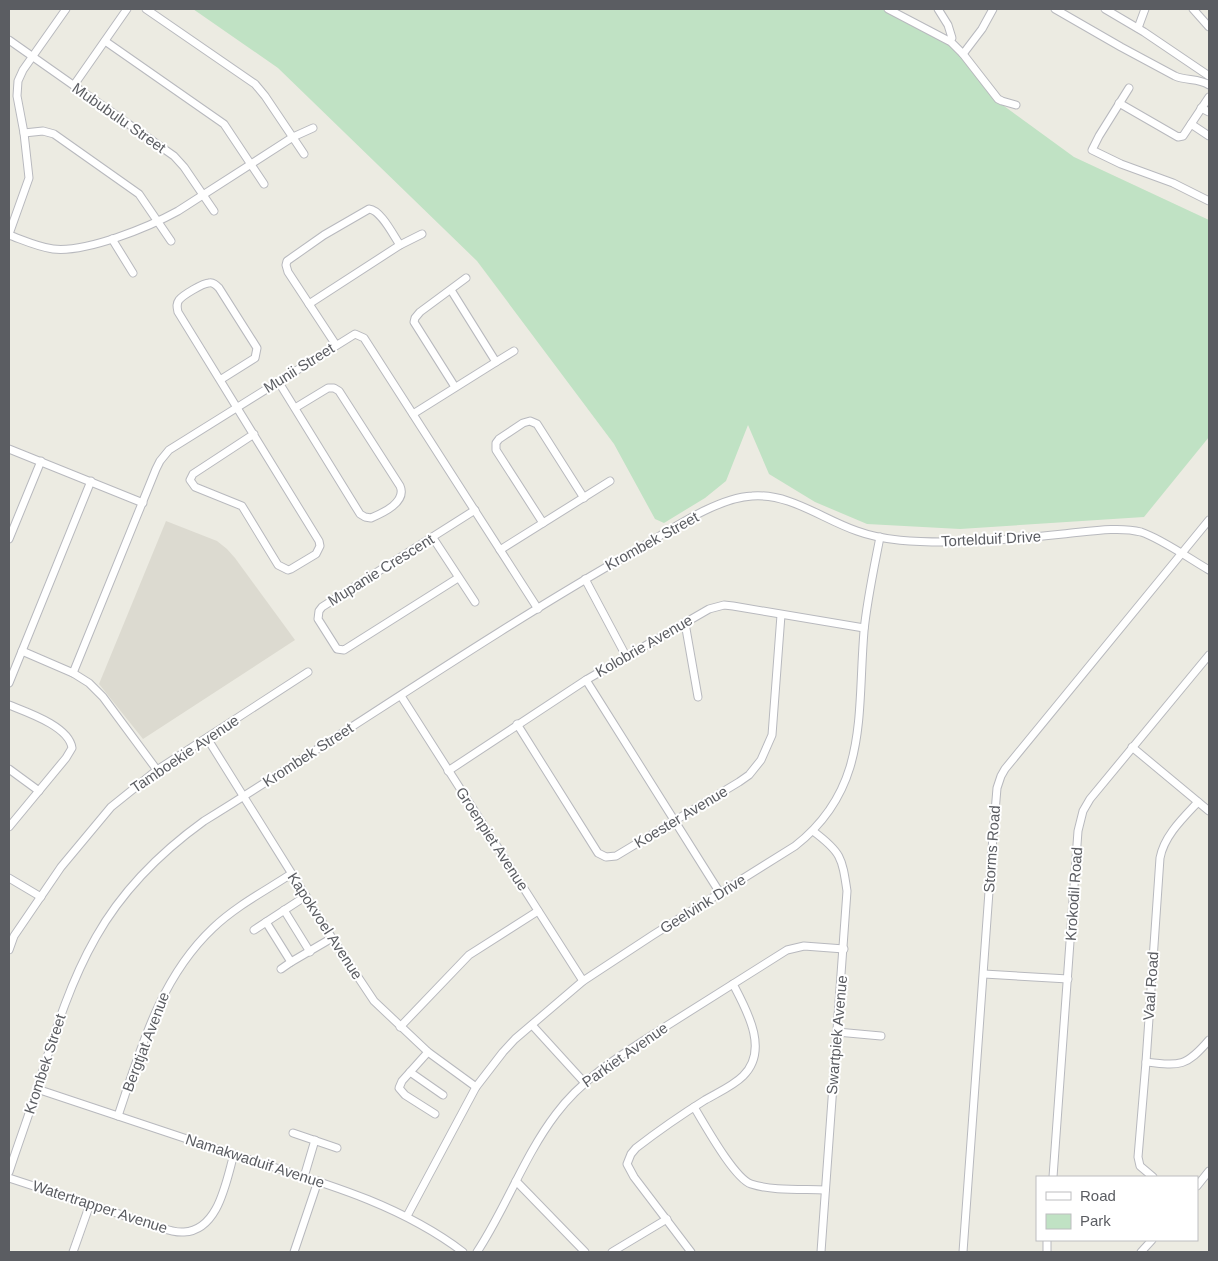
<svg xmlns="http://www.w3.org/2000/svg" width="1218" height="1261" viewBox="0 0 1218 1261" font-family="Arial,sans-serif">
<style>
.education{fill:#dcdad0}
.green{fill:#c0e2c4}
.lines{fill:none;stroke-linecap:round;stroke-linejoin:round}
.minor-casing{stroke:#b8b9be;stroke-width:9}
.minor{stroke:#fff;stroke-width:7}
.labels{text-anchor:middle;stroke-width:4;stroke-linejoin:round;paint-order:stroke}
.street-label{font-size:15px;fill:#5b5d62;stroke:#fff}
</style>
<rect width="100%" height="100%" fill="#ecebe2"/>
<polygon class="education" points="166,521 217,541 227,549 235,558 295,640 143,739 99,684"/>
<polygon class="green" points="193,9 884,9 964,50 1000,103 1074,157 1209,220 1209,437 1144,517 960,529 867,524 815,502 769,474 748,425 726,481 705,498 664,523 655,519 614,444 477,261 278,68"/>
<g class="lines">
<defs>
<g id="minor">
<polyline points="146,9 255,84 265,96 304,154"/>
<polyline points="888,9 949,41 952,38 948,25 938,9"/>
<path d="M1055 9 1121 47 1175 76C1186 81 1199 78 1209 85"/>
<polyline points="1105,9 1144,32 1209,76"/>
<polyline points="1193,9 1209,27"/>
<polyline points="1138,28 1145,9"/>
<polyline points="9,40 174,156 184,167 214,211"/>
<polyline points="105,41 224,124 264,184"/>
<polyline points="950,41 963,54 998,99 1002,101 1016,105"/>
<polyline points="963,54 982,29 993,9"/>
<polyline points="74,85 127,9"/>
<polyline points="1129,88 1099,136 1092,150 1121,164 1173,183 1209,201"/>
<polyline points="1119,103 1178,137 1183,136 1191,124 1209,136"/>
<polyline points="1201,108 1209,112"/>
<polyline points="1191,124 1209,97"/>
<polyline points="24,133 43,131 54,134 139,194 171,241"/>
<polyline points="9,234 29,178 24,133 17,96 18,81 23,70 66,9"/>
<path d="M9 235C23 240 38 247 53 249 86 253 149 227 178 211L293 137 313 128"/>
<polyline points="112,239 133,273"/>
<polyline points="309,304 400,245 422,234"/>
<path d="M336 345 288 272 286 265 287 261 324 235 369 209C381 210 393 235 400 245"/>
<polyline points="496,362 514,351"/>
<path d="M220 380 255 358 257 348 219 288C216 285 213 282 209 283 203 283 183 295 179 300 176 304 177 307 178 312L319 541 320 546 316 554 291 569 288 570 278 565 242 506 195 487 190 480 193 474 254 434"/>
<path d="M278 381 360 514 365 517 371 518C383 513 407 502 400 486L339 391 334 388H328L295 408"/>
<polyline points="455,387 414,322 415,318 420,312 466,278"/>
<polyline points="413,414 496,362 451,290"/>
<polyline points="9,449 143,503"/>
<polyline points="543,523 496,450 496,443 499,439 523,423 530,421 537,424 584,498"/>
<polyline points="433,538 475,602"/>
<polyline points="9,539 41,461"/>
<polyline points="500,550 610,481"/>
<polyline points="458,578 344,650 337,649 318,619 319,611 322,607 475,510"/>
<polyline points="585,579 626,656"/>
<polyline points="685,623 698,697"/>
<polyline points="22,651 73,673 89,683 103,697 157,770"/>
<polyline points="73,673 156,469 160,461 169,450 355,334 364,338 538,609"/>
<polyline points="586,680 720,893"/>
<polyline points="9,683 91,481"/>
<polyline points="401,696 583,981"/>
<path d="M9 705C26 712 69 726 72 748L66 758 9 827"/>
<polyline points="517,724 598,853 606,857 616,856 739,782 749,775 761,760 772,735 781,615"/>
<polyline points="207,738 332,938 374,1001 428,1052 476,1087"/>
<polyline points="1132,747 1209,811"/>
<polyline points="9,769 39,791"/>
<polyline points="448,771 586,680 709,609 724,605 733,606 864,628"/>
<path d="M813 831C841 852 842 857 847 891L821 1252"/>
<polyline points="9,878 41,897"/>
<polyline points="284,910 310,952"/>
<polyline points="266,922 291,962 332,938"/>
<polyline points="254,930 306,896"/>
<polyline points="9,950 14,936 61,867 111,807 157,770 308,672"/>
<polyline points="281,969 291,962"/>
<polyline points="984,974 1068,979"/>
<polyline points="532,1025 584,1082"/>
<polyline points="400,1027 469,955 538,911"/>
<polyline points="837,1032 881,1036"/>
<polyline points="428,1052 402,1081 399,1088 405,1095 435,1114"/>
<path d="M1146 1062C1180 1066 1186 1067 1209 1040"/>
<polyline points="410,1072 443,1095"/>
<path d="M37 1089C104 1111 171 1134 238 1156 317 1181 397 1202 463 1252"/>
<path d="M694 1107C705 1125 734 1178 751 1184 772 1191 803 1189 825 1190"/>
<path d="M118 1116C141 1048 160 978 213 928 236 906 265 891 291 874"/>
<polyline points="293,1133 337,1148"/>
<path d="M9 1172C18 1144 29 1115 38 1086 54 1035 69 984 96 937 122 891 161 852 204 821 348 732 488 634 636 550 668 532 715 498 752 496 790 493 822 519 857 531 884 541 916 542 945 542 984 542 1024 538 1063 534 1086 532 1118 526 1141 532 1160 538 1190 559 1209 570"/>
<polyline points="304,1177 315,1140"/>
<polyline points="1053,1177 1078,831 1083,811 1090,799 1209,655"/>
<path d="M1153 1177 1140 1166 1138 1157 1146 1062 1160 858C1164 836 1183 818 1198 802"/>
<path d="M9 1178 153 1225C163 1228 173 1233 184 1232 219 1230 226 1181 234 1154"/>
<polyline points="516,1181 585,1252"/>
<polyline points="1197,1186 1209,1171"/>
<path d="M407 1216 476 1087 503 1052 515 1039 583 981 653 935 795 846C869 788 857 715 864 631 867 600 874 568 880 537"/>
<polyline points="73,1252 90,1204"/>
<polyline points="294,1252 318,1181"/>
<path d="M477 1252C506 1208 524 1156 556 1114 585 1075 628 1051 668 1025 708 1000 747 975 787 950L804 946 844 949"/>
<polyline points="612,1252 667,1219"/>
<path d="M691 1252 634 1177 627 1164 631 1154 636 1148C658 1131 681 1115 705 1100 717 1093 733 1086 743 1076 770 1050 746 1009 733 984"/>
<polyline points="963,1252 993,836 997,788 1001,776 1005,769 1209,520"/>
<polyline points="1047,1252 1047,1240"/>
<polyline points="1141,1252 1152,1240"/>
</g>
</defs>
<use href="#minor" class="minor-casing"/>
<use href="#minor" class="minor"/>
</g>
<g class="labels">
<g class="street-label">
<text transform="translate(119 118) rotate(35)" y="5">Mububulu Street</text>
<text transform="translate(299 368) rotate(-32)" y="5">Munii Street</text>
<text transform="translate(991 539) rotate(-3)" y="5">Tortelduif Drive</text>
<text transform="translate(652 541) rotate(-29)" y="5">Krombek Street</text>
<text transform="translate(381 570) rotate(-32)" y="5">Mupanie Crescent</text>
<text transform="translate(644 646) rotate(-30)" y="5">Kolobrie Avenue</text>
<text transform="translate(185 754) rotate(-34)" y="5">Tamboekie Avenue</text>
<text transform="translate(308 755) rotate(-33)" y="5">Krombek Street</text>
<text transform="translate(681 817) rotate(-31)" y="5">Koester Avenue</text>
<text transform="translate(492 839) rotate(57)" y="5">Groenpiet Avenue</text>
<text transform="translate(992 849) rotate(-86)" y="5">Storms Road</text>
<text transform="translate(1074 894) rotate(-86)" y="5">Krokodil Road</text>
<text transform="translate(703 904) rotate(-32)" y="5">Geelvink Drive</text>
<text transform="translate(325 926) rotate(57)" y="5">Kapokvoel Avenue</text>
<text transform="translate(1151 986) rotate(-86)" y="5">Vaal Road</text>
<text transform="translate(837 1035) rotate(-85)" y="5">Swartpiek Avenue</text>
<text transform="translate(146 1042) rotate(-69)" y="5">Bergtjat Avenue</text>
<text transform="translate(625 1055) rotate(-35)" y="5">Parkiet Avenue</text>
<text transform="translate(45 1064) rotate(-72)" y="5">Krombek Street</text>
<text transform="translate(255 1161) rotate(18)" y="5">Namakwaduif Avenue</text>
<text transform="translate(100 1207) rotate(18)" y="5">Watertrapper Avenue</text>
</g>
</g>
<rect width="1218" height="1261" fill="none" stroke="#5b5d62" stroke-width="20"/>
<rect x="1036" y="1176" width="162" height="65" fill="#ffffff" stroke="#bdbec0"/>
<rect x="1046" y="1192" width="25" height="8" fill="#ffffff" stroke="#bdbec0"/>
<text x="1080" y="1201" font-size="15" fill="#5b5d62">Road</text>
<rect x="1046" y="1214" width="25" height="15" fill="#c0e2c4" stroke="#bdbec0"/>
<text x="1080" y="1226" font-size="15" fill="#5b5d62">Park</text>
</svg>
